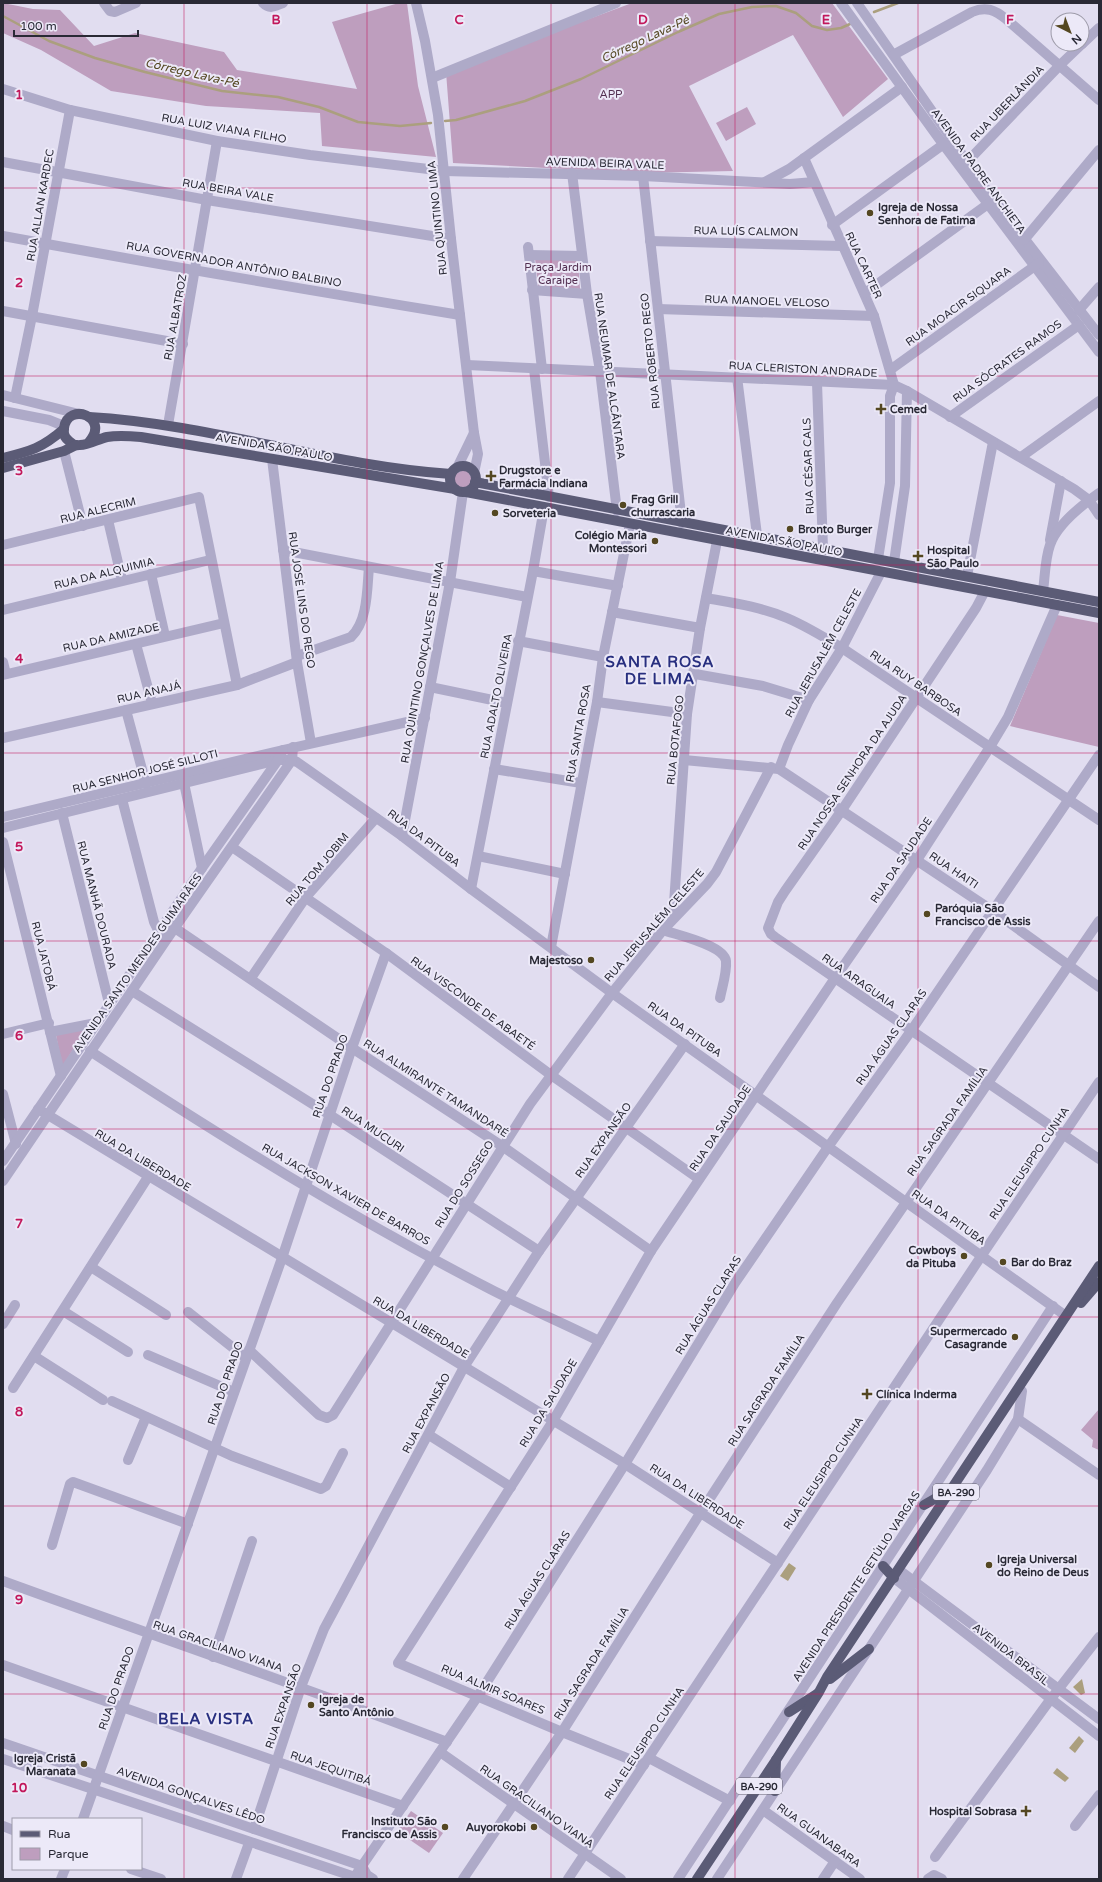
<svg xmlns="http://www.w3.org/2000/svg" width="1102" height="1882" viewBox="0 0 1102 1882" font-family="'Varela Round',sans-serif">
<style>
.green{fill:#be9ebe}
.water{fill:#ab9f7e}
.lines{fill:none;stroke-linecap:round;stroke-linejoin:round}
.stream{stroke:#ab9f7e;stroke-width:2.5}
.minor{stroke:#aeaac8;stroke-width:10}
.major{stroke:#5b5b76;stroke-width:10}
.grid{fill:none;stroke:#c2185b;stroke-width:1;stroke-opacity:0.55}
.poi-dot{fill:#544721;stroke:#ece9f8;stroke-width:1.5}
.labels{text-anchor:middle;stroke-width:4;stroke-linejoin:round;paint-order:stroke}
.shield{fill:#ece9f8;stroke:#646370;stroke-width:1}
.shield-label{font-size:10px;font-weight:bold;fill:#292935}
.park-label{font-size:11px;fill:#522e50;stroke:#ece9f8}
.street-label{font-size:11px;fill:#292935;stroke:#ece9f8}
.poi-label{font-size:11px;font-weight:bold;fill:#292935;stroke:#ece9f8;text-anchor:start}
.water-label{font-size:12px;font-style:italic;fill:#544721;stroke:#ece9f8}
.district-label{font-size:15px;font-weight:bold;letter-spacing:1px;fill:#282f7f;stroke:#ece9f8}
.grid-label{font-size:13px;text-anchor:middle;font-weight:bold;fill:#c2185b;stroke:#ece9f8;stroke-width:4;stroke-linejoin:round;paint-order:stroke}
</style>
<rect width="100%" height="100%" fill="#e1ddf0"/>
<g class="green">
<polygon points="3,3 33,9 60,10 94,46 135,33 224,52 237,70 357,89 332,22 399,3 407,3 418,86 436,157 322,146 320,113 206,106 111,91 41,50 3,33"/>
<polygon points="632,3 832,3 888,79 843,117 793,35 689,86 733,171 641,173 453,163 446,72"/>
<polygon points="747,107 756,124 726,141 716,123"/>
<polygon points="535,258 578,261 580,289 538,286"/>
<circle cx="463" cy="479" r="11"/>
<polygon points="1057,615 1099,623 1099,747 1010,726"/>
<polygon points="86,1029 62,1067 56,1035"/>
<polygon points="1099,1409 1099,1450 1092,1447 1093,1440 1081,1430"/>
<polygon points="411,1811 443,1833 429,1853 397,1831"/>
</g>
<g class="water">
<polygon points="789,1563 796,1568 788,1581 780,1576"/>
<polygon points="1082,1679 1085,1693 1081,1695 1073,1687"/>
<polygon points="1079,1736 1084,1741 1075,1753 1069,1748"/>
<polygon points="1057,1768 1069,1778 1065,1782 1053,1773"/>
</g>
<g class="lines">
<g class="stream">
<polyline points="874,12 898,3"/>
<polyline points="3,16 49,41 95,58 145,72 222,91 278,97 319,107 358,122 400,126 431,123"/>
<polyline points="445,121 456,120 525,101 581,79 678,32 719,14 752,7 776,6 796,13 812,26 827,30 841,28 850,24"/>
</g>
<g class="minor">
<polyline points="104,3 110,11 115,12 136,3"/>
<path d="M263 3C270 10 275 6 283 3"/>
<polyline points="416,3 425,41 438,115 451,239 474,433 478,454 474,473"/>
<polyline points="841,3 943,144 1099,352"/>
<polyline points="857,3 986,189 1099,335"/>
<polyline points="1082,44 1099,28"/>
<path d="M895 54 972 12C986 6 995 10 1006 19L1099 100"/>
<polyline points="432,78 616,3"/>
<polyline points="3,89 70,110 217,141 310,155 445,171 643,176 790,184 814,182"/>
<polyline points="804,158 874,316 894,385"/>
<polyline points="3,162 207,200 451,239"/>
<polyline points="967,162 1060,65 1082,44"/>
<polyline points="572,173 587,294 600,371 617,511"/>
<polyline points="643,176 682,523"/>
<polyline points="765,182 789,169 902,87"/>
<polyline points="832,225 948,141"/>
<path d="M3 236C155 264 308 290 460 315"/>
<polyline points="1024,240 1099,150"/>
<polyline points="650,241 842,246"/>
<polyline points="528,247 542,369"/>
<polyline points="529,255 582,256"/>
<polyline points="532,290 587,294"/>
<polyline points="865,293 988,204"/>
<polyline points="658,309 874,316"/>
<polyline points="1079,310 1099,287"/>
<polyline points="3,311 183,344"/>
<polyline points="467,365 894,385 907,391 1074,489 1089,500 1099,515"/>
<polyline points="534,369 549,497"/>
<polyline points="890,370 1039,263"/>
<polyline points="737,377 757,535"/>
<polyline points="817,383 823,548"/>
<polyline points="3,395 79,414"/>
<polyline points="15,398 32,316 70,110"/>
<polyline points="3,411 49,420 64,426"/>
<polyline points="950,417 1079,325"/>
<polyline points="168,425 217,141"/>
<polyline points="64,451 83,526"/>
<polyline points="1021,457 1099,401"/>
<polyline points="272,459 297,662 311,743"/>
<polyline points="457,468 474,433"/>
<polyline points="108,520 122,580"/>
<polyline points="1050,540 1061,481"/>
<polyline points="3,545 199,497 237,685"/>
<polyline points="283,550 527,597"/>
<polyline points="878,559 890,483 890,396 894,385"/>
<polyline points="894,562 905,486 907,391"/>
<polyline points="533,571 618,586"/>
<polyline points="151,574 165,636"/>
<polyline points="967,576 993,442"/>
<polyline points="985,591 976,608 842,810 785,891 778,902 768,928 771,934 775,937 1099,1159"/>
<path d="M1043 591C1045 576 1045 559 1050 545 1057 524 1082 505 1099 493"/>
<path d="M706 598C734 603 761 607 787 618 806 626 824 637 842 648L1099 820"/>
<polyline points="3,610 210,560"/>
<polyline points="612,612 700,628"/>
<polyline points="518,641 603,657"/>
<polyline points="136,644 152,703"/>
<path d="M297 656 351 637C368 621 367 589 369 567"/>
<polyline points="3,662 6,674"/>
<polyline points="695,674 763,686 809,700"/>
<polyline points="3,675 224,623"/>
<polyline points="430,687 507,703"/>
<polyline points="597,702 687,714"/>
<polyline points="126,710 146,784"/>
<polyline points="3,738 237,685 297,662"/>
<polyline points="684,760 779,769 993,911 1099,987"/>
<polyline points="494,769 581,783"/>
<polyline points="779,769 788,745 809,700 842,648 881,572"/>
<polyline points="184,783 202,868"/>
<polyline points="122,799 154,922 159,932 163,935"/>
<polyline points="62,813 109,1003"/>
<polyline points="3,817 283,750 425,718"/>
<polyline points="3,828 278,760 292,760 297,762 402,836 471,889 612,993 1066,1316"/>
<polyline points="402,836 450,582 463,492"/>
<polyline points="3,842 61,1076"/>
<polyline points="232,847 386,953 551,1075 699,1179"/>
<polyline points="478,856 565,874"/>
<polyline points="471,889 533,571 544,508"/>
<polyline points="673,918 687,714 700,628 717,541"/>
<polyline points="166,922 352,1048 502,1146 651,1251"/>
<path d="M663 930C677 935 724 945 726 961 727 973 722 987 720 998"/>
<polyline points="551,947 597,702 603,657 630,524"/>
<polyline points="251,978 306,897 376,818"/>
<polyline points="132,991 330,1115 539,1251"/>
<polyline points="50,1032 96,1023"/>
<polyline points="3,1034 49,1023"/>
<path d="M90 1051C220 1136 352 1218 490 1289 525 1307 563 1323 599 1341"/>
<polyline points="3,1094 16,1144"/>
<polyline points="38,1109 625,1464 778,1563"/>
<polyline points="3,1161 202,868 278,760 283,750"/>
<polyline points="3,1181 167,939 292,760 293,747"/>
<polyline points="91,1267 166,1315"/>
<polyline points="63,1311 128,1352"/>
<polyline points="188,1312 246,1358"/>
<polyline points="3,1324 15,1305"/>
<polyline points="249,1350 319,1415 327,1418 333,1415 530,1104 612,993 663,930 707,884 716,872 771,767"/>
<polyline points="148,1355 234,1392"/>
<polyline points="34,1356 103,1400"/>
<polyline points="13,1388 148,1177"/>
<polyline points="112,1401 232,1456 321,1489 326,1486 343,1453"/>
<polyline points="1018,1419 1099,1475"/>
<polyline points="429,1435 511,1487"/>
<polyline points="128,1460 146,1417"/>
<polyline points="52,1545 70,1484 73,1482 188,1524"/>
<polyline points="899,1570 1099,1719"/>
<polyline points="894,1578 1099,1736"/>
<path d="M3 1581C151 1635 300 1685 447 1742"/>
<polyline points="213,1657 252,1541"/>
<polyline points="3,1665 403,1806"/>
<polyline points="3,1743 362,1866 367,1875 373,1879"/>
<polyline points="440,1752 621,1879"/>
<polyline points="649,1758 730,1801"/>
<polyline points="3,1759 355,1877 361,1876"/>
<polyline points="644,1765 562,1732 398,1663 553,1421 651,1251 835,978 917,860 990,747 1008,717 1057,605"/>
<polyline points="763,1810 860,1879"/>
<polyline points="83,1819 282,1258 352,1048 386,953"/>
<polyline points="3,1826 13,1830"/>
<polyline points="1075,1826 1099,1795"/>
<polyline points="254,1829 301,1687 324,1629 464,1367 539,1251 685,1044"/>
<polyline points="935,1857 1050,1700 1099,1637"/>
<polyline points="131,1869 161,1879"/>
<polyline points="61,1879 65,1869"/>
<polyline points="236,1879 249,1843"/>
<polyline points="353,1879 478,1696 625,1464 735,1283 828,1147 911,1031 1099,755"/>
<polyline points="463,1879 562,1732 701,1512 837,1303 1099,921"/>
<polyline points="568,1879 982,1255 1099,1082"/>
<polyline points="678,1879 1053,1306"/>
<polyline points="717,1879 987,1470 1018,1419 1022,1391"/>
<polyline points="823,1879 835,1861"/>
<polyline points="928,1879 934,1875 942,1879"/>
</g>
<g class="major">
<path d="M89 417C212 424 329 466 451 474"/>
<path d="M89 442C111 417 68 401 64 428 63 433 65 438 69 441 72 444 76 446 80 445 89 445 98 439 107 437 118 435 130 436 141 437L455 489"/>
<path d="M3 458C31 451 42 448 64 429"/>
<circle cx="463" cy="479" r="13"/>
<polyline points="3,468 64,451 76,445"/>
<polyline points="475,482 1099,602"/>
<polyline points="466,492 1099,613"/>
<polyline points="1081,1303 1099,1282"/>
<polyline points="924,1505 950,1490"/>
<polyline points="883,1566 894,1578"/>
<polyline points="830,1679 869,1649"/>
<polyline points="789,1712 817,1694"/>
<polyline points="775,1791 776,1760"/>
<polyline points="697,1879 776,1760 819,1692 827,1677 1099,1266"/>
</g>
</g>
<path class="grid" d="M184 3V1879M367 3V1879M551 3V1879M735 3V1879M918 3V1879M3 188H1099M3 376H1099M3 565H1099M3 753H1099M3 941H1099M3 1129H1099M3 1317H1099M3 1506H1099M3 1694H1099"/>
<g class="poi-dot">
<circle cx="870" cy="213" r="4"/>
<path d="M879 403h4v4h4v4h-4v4h-4v-4h-4v-4h4z"/>
<path d="M489 470h4v4h4v4h-4v4h-4v-4h-4v-4h4z"/>
<circle cx="623" cy="505" r="4"/>
<circle cx="495" cy="513" r="4"/>
<circle cx="790" cy="529" r="4"/>
<circle cx="655" cy="541" r="4"/>
<path d="M916 550h4v4h4v4h-4v4h-4v-4h-4v-4h4z"/>
<circle cx="927" cy="914" r="4"/>
<circle cx="591" cy="960" r="4"/>
<circle cx="964" cy="1256" r="4"/>
<circle cx="1003" cy="1262" r="4"/>
<circle cx="1015" cy="1337" r="4"/>
<path d="M865 1388h4v4h4v4h-4v4h-4v-4h-4v-4h4z"/>
<circle cx="989" cy="1565" r="4"/>
<circle cx="311" cy="1705" r="4"/>
<circle cx="84" cy="1764" r="4"/>
<path d="M1024 1805h4v4h4v4h-4v4h-4v-4h-4v-4h4z"/>
<circle cx="445" cy="1827" r="4"/>
<circle cx="534" cy="1827" r="4"/>
</g>
<g class="labels">
<g class="shield">
<rect x="933" y="1484" width="46" height="16" rx="3"/>
<rect x="736" y="1778" width="46" height="16" rx="3"/>
</g>
<g class="shield-label">
<text x="956" y="1496">BA-290</text>
<text x="759" y="1790">BA-290</text>
</g>
<g class="park-label">
<text x="611" y="98">APP</text>
<text x="558" y="271">Praça Jardim<tspan x="558" dy="13">Caraipe</tspan></text>
</g>
<g class="street-label">
<text transform="translate(1007 103) rotate(-46)" y="4">RUA UBERLÂNDIA</text>
<text transform="translate(224 128) rotate(10)" y="4">RUA LUIZ VIANA FILHO</text>
<text transform="translate(605 163) rotate(2)" y="4">AVENIDA BEIRA VALE</text>
<text transform="translate(979 171) rotate(54)" y="4">AVENIDA PADRE ANCHIETA</text>
<text transform="translate(228 190) rotate(10)" y="4">RUA BEIRA VALE</text>
<text transform="translate(40 205) rotate(-80)" y="4">RUA ALLAN KARDEC</text>
<text transform="translate(437 218) rotate(-96)" y="4">RUA QUINTINO LIMA</text>
<text transform="translate(746 231) rotate(1)" y="4">RUA LUÍS CALMON</text>
<text transform="translate(234 264) rotate(10)" y="4">RUA GOVERNADOR ANTÔNIO BALBINO</text>
<text transform="translate(864 265) rotate(65)" y="4">RUA CARTER</text>
<text transform="translate(767 301) rotate(2)" y="4">RUA MANOEL VELOSO</text>
<text transform="translate(958 306) rotate(-36)" y="4">RUA MOACIR SIQUARA</text>
<text transform="translate(175 317) rotate(-80)" y="4">RUA ALBATROZ</text>
<text transform="translate(650 351) rotate(-96)" y="4">RUA ROBERTO REGO</text>
<text transform="translate(1007 361) rotate(-36)" y="4">RUA SÓCRATES RAMOS</text>
<text transform="translate(803 369) rotate(3)" y="4">RUA CLERISTON ANDRADE</text>
<text transform="translate(610 376) rotate(82)" y="4">RUA NEUMAR DE ALCÂNTARA</text>
<text transform="translate(274 447) rotate(10)" y="4">AVENIDA SÃO PAULO</text>
<text transform="translate(808 466) rotate(-92)" y="4">RUA CÉSAR CALS</text>
<text transform="translate(98 510) rotate(-14)" y="4">RUA ALECRIM</text>
<text transform="translate(784 541) rotate(11)" y="4">AVENIDA SÃO PAULO</text>
<text transform="translate(104 573) rotate(-14)" y="4">RUA DA ALQUIMIA</text>
<text transform="translate(302 600) rotate(82)" y="4">RUA JOSÉ LINS DO REGO</text>
<text transform="translate(111 637) rotate(-13)" y="4">RUA DA AMIZADE</text>
<text transform="translate(823 653) rotate(-61)" y="4">RUA JERUSALÉM CELESTE</text>
<text transform="translate(422 662) rotate(-80)" y="4">RUA QUINTINO GONÇALVES DE LIMA</text>
<text transform="translate(916 683) rotate(34)" y="4">RUA RUY BARBOSA</text>
<text transform="translate(149 692) rotate(-13)" y="4">RUA ANAJÁ</text>
<text transform="translate(496 696) rotate(-79)" y="4">RUA ADALTO OLIVEIRA</text>
<text transform="translate(578 733) rotate(-80)" y="4">RUA SANTA ROSA</text>
<text transform="translate(675 740) rotate(-84)" y="4">RUA BOTAFOGO</text>
<text transform="translate(145 771) rotate(-14)" y="4">RUA SENHOR JOSÉ SILLOTI</text>
<text transform="translate(852 772) rotate(-56)" y="4">RUA NOSSA SENHORA DA AJUDA</text>
<text transform="translate(424 838) rotate(37)" y="4">RUA DA PITUBA</text>
<text transform="translate(901 860) rotate(-56)" y="4">RUA DA SAUDADE</text>
<text transform="translate(317 869) rotate(-50)" y="4">RUA TOM JOBIM</text>
<text transform="translate(954 870) rotate(34)" y="4">RUA HAITI</text>
<text transform="translate(97 905) rotate(76)" y="4">RUA MANHÃ DOURADA</text>
<text transform="translate(654 925) rotate(-49)" y="4">RUA JERUSALÉM CELESTE</text>
<text transform="translate(44 956) rotate(76)" y="4">RUA JATOBÁ</text>
<text transform="translate(137 963) rotate(-55)" y="4">AVENIDA SANTO MENDES GUIMARÃES</text>
<text transform="translate(859 981) rotate(35)" y="4">RUA ARAGUAIA</text>
<text transform="translate(473 1003) rotate(36)" y="4">RUA VISCONDE DE ABAETÉ</text>
<text transform="translate(685 1029) rotate(35)" y="4">RUA DA PITUBA</text>
<text transform="translate(891 1037) rotate(-55)" y="4">RUA ÁGUAS CLARAS</text>
<text transform="translate(330 1076) rotate(-71)" y="4">RUA DO PRADO</text>
<text transform="translate(436 1088) rotate(33)" y="4">RUA ALMIRANTE TAMANDARÉ</text>
<text transform="translate(947 1121) rotate(-55)" y="4">RUA SAGRADA FAMÍLIA</text>
<text transform="translate(720 1128) rotate(-56)" y="4">RUA DA SAUDADE</text>
<text transform="translate(373 1129) rotate(34)" y="4">RUA MUCURI</text>
<text transform="translate(603 1140) rotate(-55)" y="4">RUA EXPANSÃO</text>
<text transform="translate(143 1160) rotate(31)" y="4">RUA DA LIBERDADE</text>
<text transform="translate(1029 1163) rotate(-56)" y="4">RUA ELEUSIPPO CUNHA</text>
<text transform="translate(464 1184) rotate(-58)" y="4">RUA DO SOSSEGO</text>
<text transform="translate(346 1194) rotate(30)" y="4">RUA JACKSON XAVIER DE BARROS</text>
<text transform="translate(949 1217) rotate(35)" y="4">RUA DA PITUBA</text>
<text transform="translate(708 1305) rotate(-58)" y="4">RUA ÁGUAS CLARAS</text>
<text transform="translate(421 1327) rotate(31)" y="4">RUA DA LIBERDADE</text>
<text transform="translate(225 1383) rotate(-71)" y="4">RUA DO PRADO</text>
<text transform="translate(766 1390) rotate(-57)" y="4">RUA SAGRADA FAMÍLIA</text>
<text transform="translate(548 1403) rotate(-59)" y="4">RUA DA SAUDADE</text>
<text transform="translate(426 1413) rotate(-62)" y="4">RUA EXPANSÃO</text>
<text transform="translate(823 1473) rotate(-56)" y="4">RUA ELEUSIPPO CUNHA</text>
<text transform="translate(697 1496) rotate(33)" y="4">RUA DA LIBERDADE</text>
<text transform="translate(537 1580) rotate(-58)" y="4">RUA ÁGUAS CLARAS</text>
<text transform="translate(856 1586) rotate(-57)" y="4">AVENIDA PRESIDENTE GETÚLIO VARGAS</text>
<text transform="translate(218 1646) rotate(19)" y="4">RUA GRACILIANO VIANA</text>
<text transform="translate(1011 1654) rotate(38)" y="4">AVENIDA BRASIL</text>
<text transform="translate(591 1663) rotate(-58)" y="4">RUA SAGRADA FAMÍLIA</text>
<text transform="translate(116 1688) rotate(-71)" y="4">RUA DO PRADO</text>
<text transform="translate(493 1689) rotate(23)" y="4">RUA ALMIR SOARES</text>
<text transform="translate(283 1706) rotate(-71)" y="4">RUA EXPANSÃO</text>
<text transform="translate(644 1743) rotate(-56)" y="4">RUA ELEUSIPPO CUNHA</text>
<text transform="translate(331 1768) rotate(19)" y="4">RUA JEQUITIBÁ</text>
<text transform="translate(191 1795) rotate(19)" y="4">AVENIDA GONÇALVES LÊDO</text>
<text transform="translate(537 1806) rotate(35)" y="4">RUA GRACILIANO VIANA</text>
<text transform="translate(819 1835) rotate(36)" y="4">RUA GUANABARA</text>
</g>
<g class="poi-label">
<text x="878" y="211">Igreja de Nossa<tspan x="878" dy="13">Senhora de Fatima</tspan></text>
<text x="890" y="413">Cemed</text>
<text x="499" y="474">Drugstore e<tspan x="499" dy="13">Farmácia Indiana</tspan></text>
<text x="631" y="503">Frag Grill<tspan x="631" dy="13">churrascaria</tspan></text>
<text x="503" y="517">Sorveteria</text>
<text x="798" y="533">Bronto Burger</text>
<text x="647" y="539" text-anchor="end">Colégio Maria<tspan x="647" dy="13">Montessori</tspan></text>
<text x="927" y="554">Hospital<tspan x="927" dy="13">São Paulo</tspan></text>
<text x="935" y="912">Paróquia São<tspan x="935" dy="13">Francisco de Assis</tspan></text>
<text x="583" y="964" text-anchor="end">Majestoso</text>
<text x="956" y="1254" text-anchor="end">Cowboys<tspan x="956" dy="13">da Pituba</tspan></text>
<text x="1011" y="1266">Bar do Braz</text>
<text x="1007" y="1335" text-anchor="end">Supermercado<tspan x="1007" dy="13">Casagrande</tspan></text>
<text x="876" y="1398">Clínica Inderma</text>
<text x="997" y="1563">Igreja Universal<tspan x="997" dy="13">do Reino de Deus</tspan></text>
<text x="319" y="1703">Igreja de<tspan x="319" dy="13">Santo Antônio</tspan></text>
<text x="76" y="1762" text-anchor="end">Igreja Cristã<tspan x="76" dy="13">Maranata</tspan></text>
<text x="1017" y="1815" text-anchor="end">Hospital Sobrasa</text>
<text x="437" y="1825" text-anchor="end">Instituto São<tspan x="437" dy="13">Francisco de Assis</tspan></text>
<text x="526" y="1831" text-anchor="end">Auyorokobi</text>
</g>
<g class="water-label">
<text transform="translate(645 39) rotate(-25)" y="4">Córrego Lava-Pé</text>
<text transform="translate(192 73) rotate(13)" y="4">Córrego Lava-Pé</text>
</g>
<g class="district-label">
<text x="660" y="667">SANTA ROSA<tspan x="660" dy="17">DE LIMA</tspan></text>
<text x="206" y="1724">BELA VISTA</text>
</g>
</g>
<g class="grid-label">
<text x="276" y="24">B</text>
<text x="459" y="24">C</text>
<text x="643" y="24">D</text>
<text x="826" y="24">E</text>
<text x="1010" y="24">F</text>
<text x="19" y="99">1</text>
<text x="19" y="287">2</text>
<text x="19" y="475">3</text>
<text x="19" y="663">4</text>
<text x="19" y="851">5</text>
<text x="19" y="1040">6</text>
<text x="19" y="1228">7</text>
<text x="19" y="1416">8</text>
<text x="19" y="1604">9</text>
<text x="19" y="1792">10</text>
</g>
<rect width="1102" height="1882" fill="none" stroke="#292935" stroke-width="8"/>
<rect x="12" y="1818" width="130" height="52" fill="#ece9f8" stroke="#9e9caa"/>
<rect x="20" y="1831" width="20" height="6" fill="#5b5b76" stroke="#9e9caa"/>
<text x="48" y="1838" font-size="12" fill="#292935">Rua</text>
<rect x="20" y="1848" width="20" height="12" fill="#be9ebe" stroke="#9e9caa"/>
<text x="48" y="1858" font-size="12" fill="#292935">Parque</text>
<g transform="translate(1070 32) rotate(138)"><circle r="19" fill="#ece9f8" stroke="#9e9caa"/>
<path d="M0-3L7 15L0 10L-7 15Z" fill="#544721"/>
<text y="-6" font-size="11" font-weight="bold" text-anchor="middle" fill="#292935">N</text>
</g>
<path d="M14 30v6h124v-6" fill="none" stroke="#292935" stroke-width="2"/>
<text x="20" y="30" font-size="12" fill="#292935" stroke="#ece9f8" stroke-width="3" paint-order="stroke">100 m</text>
</svg>
